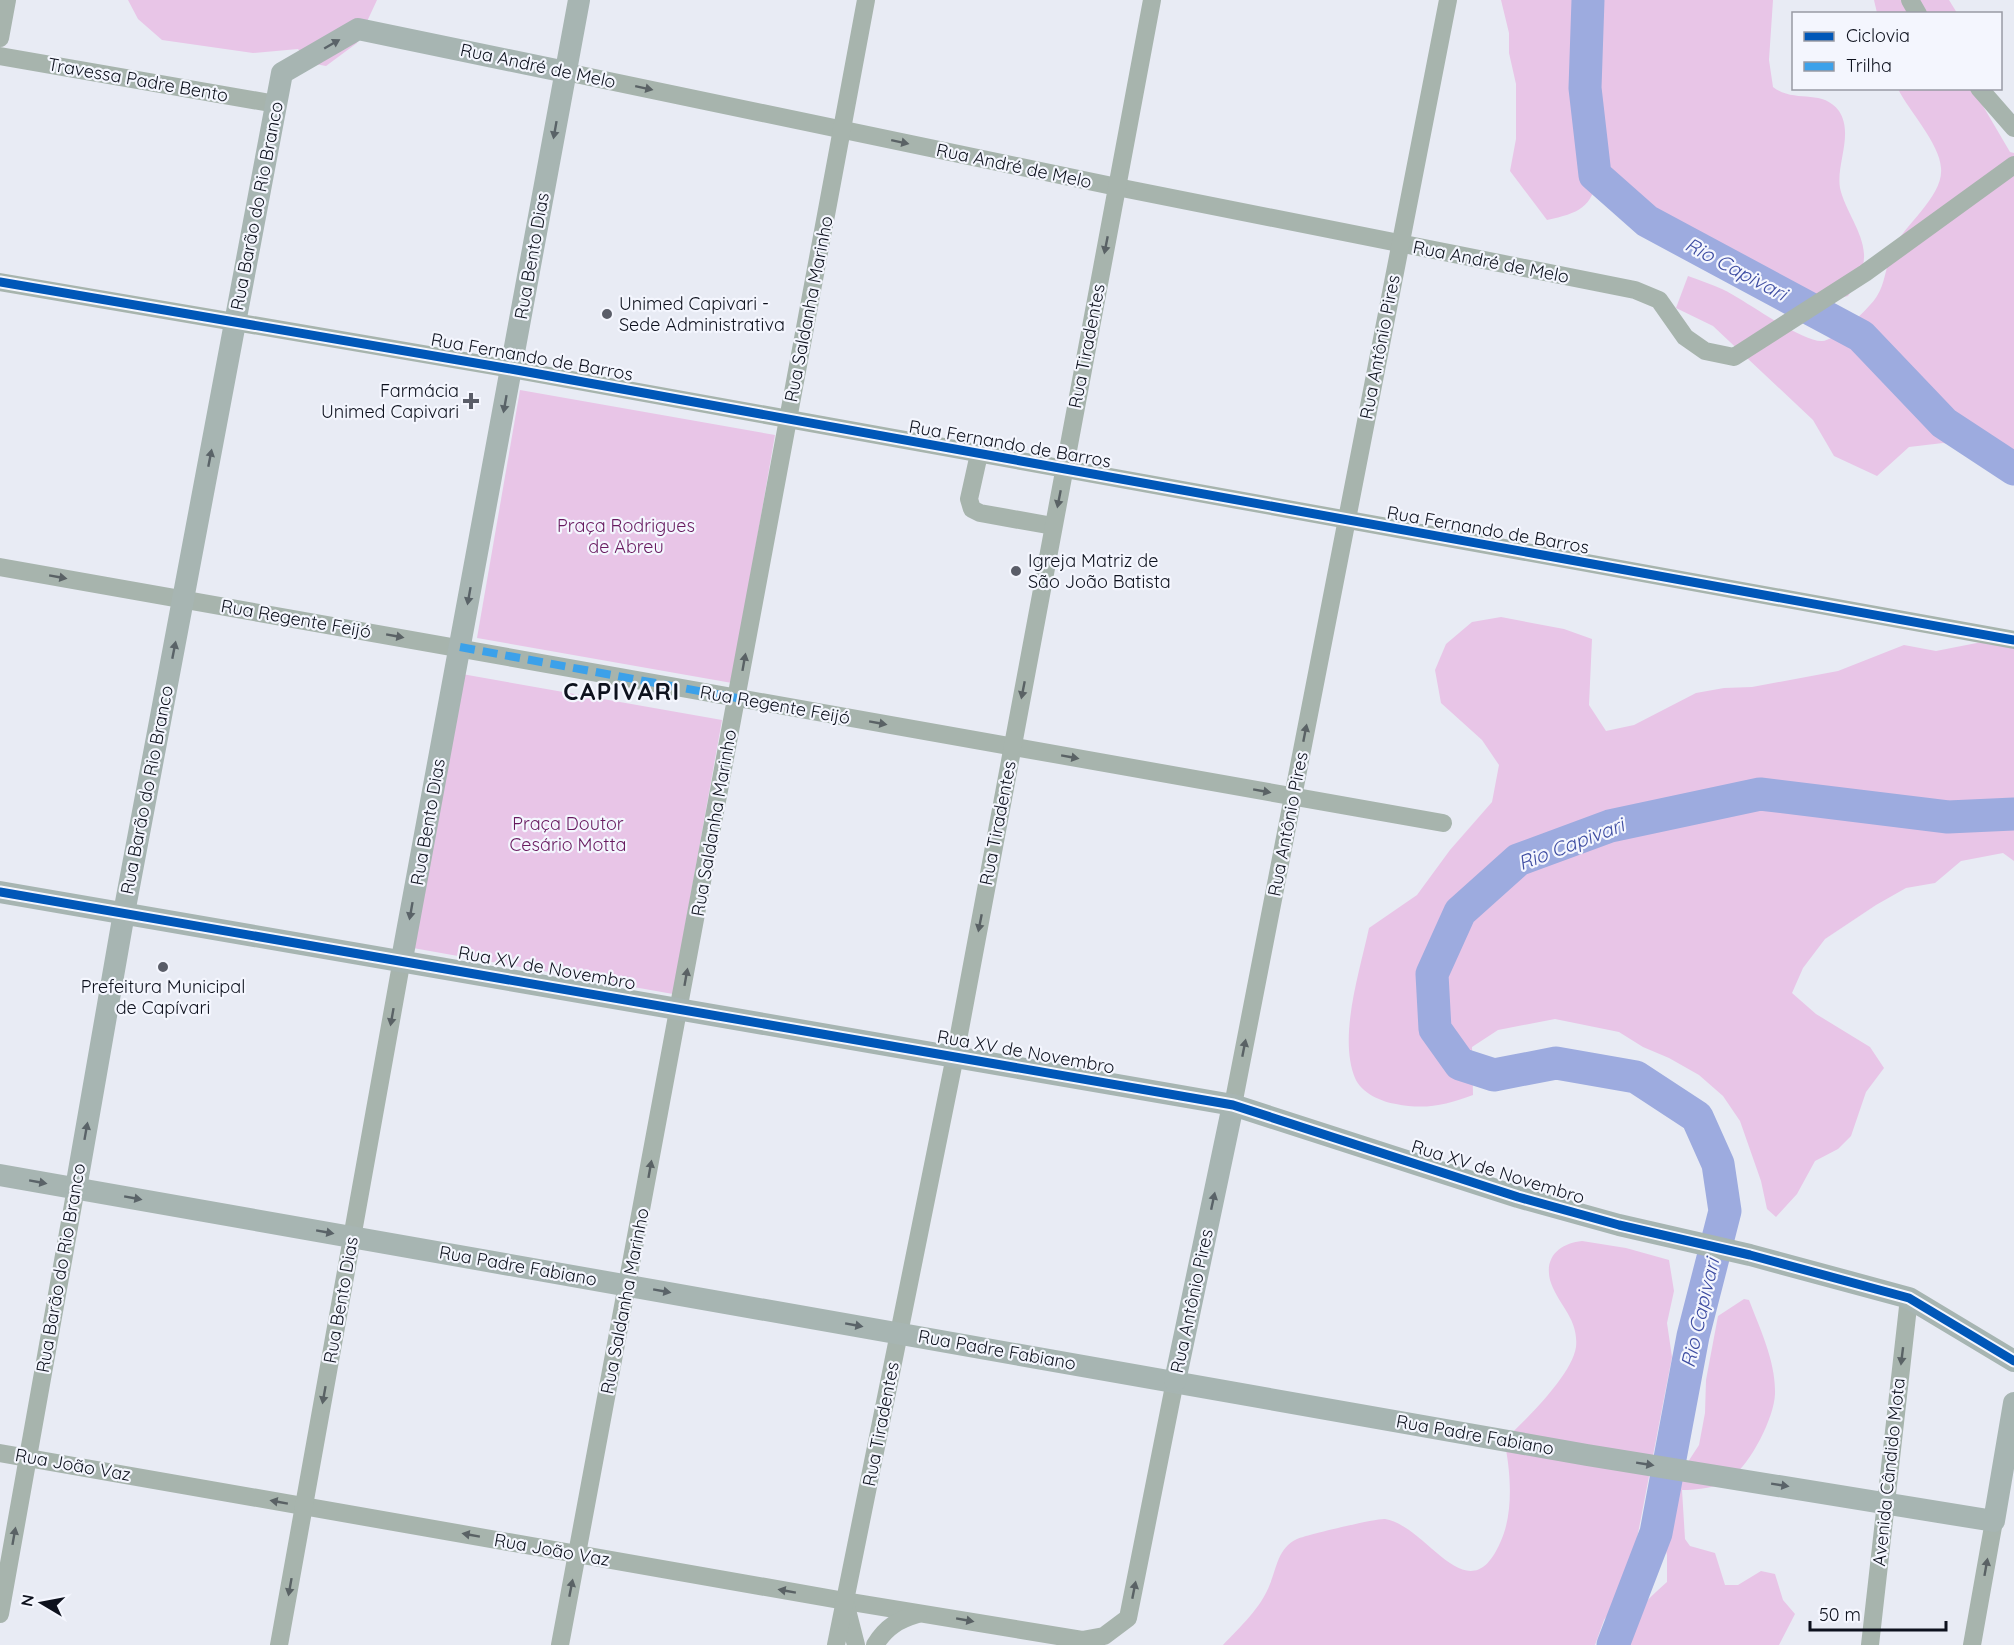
<svg xmlns="http://www.w3.org/2000/svg" width="2014" height="1645" viewBox="0 0 2014 1645" font-family="Quicksand,sans-serif">
<style>
.green{fill:#e8c5e7}
.lines{fill:none;stroke-linecap:round;stroke-linejoin:round}
.river{stroke:#9dabdf;stroke-width:33}
.minor{stroke:#a7b4ad;stroke-width:18}
.major{stroke:#a7b5b2;stroke-width:22}
.quiet{stroke:#3ca1ea;stroke-width:8;stroke-dasharray:15 8;stroke-linecap:butt}
.cycleway-casing{stroke:#f4f6fe;stroke-width:13}
.cycleway{stroke:#0057b8;stroke-width:9}
.oneway{fill:#5a6368}
.oneway2{fill:#5a6265}
.poi-dot{fill:#5a5d68;stroke:#f4f6fe;stroke-width:2}
.labels{text-anchor:middle;stroke-width:4.5;stroke-linejoin:round;paint-order:stroke}
.street-label{font-size:18px;fill:#0d111d;stroke:#f4f6fe}
.poi-label{font-size:18px;fill:#0d111d;stroke:#f4f6fe;text-anchor:start}
.park-label{font-size:18px;fill:#67195f;stroke:#f4f6fe}
.water-label{font-size:20px;font-style:italic;fill:#3e4da2;stroke:#f4f6fe}
.district-label{font-size:24px;font-weight:bold;letter-spacing:1.5px;fill:#0d111d;stroke:#f4f6fe}
</style>
<rect width="100%" height="100%" fill="#e8ebf4"/>
<g class="green">
<polygon points="128,0 377,0 357,43 326,66 310,63 298,49 253,53 162,40 138,19"/>
<path d="M1501 0H1773L1769 60 1773 87C1795 104 1822 88 1839 111 1854 134 1836 164 1840 188 1845 210 1863 232 1864 254 1865 269 1856 284 1848 296L1833 300 1803 298 1723 263 1676 231 1615 174 1606 170 1598 175C1592 208 1579 213 1547 220L1510 171 1516 139V84L1509 53V33Z"/>
<polygon points="1874,0 1949,0 1957,13 1877,13"/>
<path d="M1898 89H1973L2010 152 2014 153V463L2004 457 1989 461 1975 449 1943 443 1909 447 1877 476 1834 456 1813 420 1713 326 1676 308 1688 276C1699 280 1711 284 1722 289 1744 299 1801 342 1822 341 1835 341 1870 308 1877 296 1886 282 1886 263 1893 248 1905 225 1944 195 1941 168 1940 144 1909 111 1898 89Z"/>
<polygon points="520,390 775,435 732,683 477,638"/>
<path d="M1501 617 1564 629 1592 639 1589 705 1606 731 1634 725 1696 693 1724 688 1752 687 1838 671 1904 645 1936 651 1997 639 2014 644V861L2003 853 1961 861 1935 883 1906 888 1876 905 1825 939 1803 968 1792 993 1816 1014 1870 1047 1884 1068 1866 1092 1851 1136 1838 1149 1815 1161 1797 1194 1776 1217 1767 1209 1761 1181 1740 1121 1723 1096 1699 1075 1669 1058 1643 1047 1619 1032 1555 1019 1498 1030 1472 1047 1473 1095C1446 1105 1425 1110 1396 1104 1382 1102 1361 1093 1355 1078 1338 1036 1360 971 1369 928L1417 895 1450 850 1492 802 1499 765 1482 740 1441 703 1435 670 1446 644 1472 622Z"/>
<polygon points="462,674 722,720 673,994 413,948"/>
<path d="M1582 1241 1626 1248 1669 1260 1674 1291 1667 1323 1672 1357 1629 1580 1622 1595 1604 1620 1595 1645H1223C1240 1627 1261 1608 1270 1584 1277 1567 1278 1548 1297 1539 1306 1535 1377 1518 1385 1519 1428 1526 1468 1615 1500 1543 1514 1514 1511 1471 1504 1440 1525 1421 1572 1375 1576 1347 1579 1318 1557 1304 1550 1280 1544 1255 1562 1243 1582 1241Z"/>
<path d="M1744 1299 1749 1300C1760 1329 1776 1362 1775 1394 1774 1418 1751 1463 1731 1478 1719 1488 1697 1490 1682 1490L1685 1539 1690 1546 1715 1553 1725 1585H1738L1761 1571 1775 1574 1783 1600 1795 1614 1779 1645H1627C1634 1612 1642 1604 1667 1582V1555L1661 1526 1667 1494 1699 1445 1705 1413 1706 1380 1718 1316Z"/>
</g>
<g class="lines">
<g class="river">
<polyline points="1588,0 1585,88 1595,175 1647,221 1861,336 1944,423 2014,469"/>
<polyline points="1613,1645 1656,1533 1693,1336 1725,1211 1718,1164 1697,1117 1636,1077 1556,1063 1494,1075 1460,1064 1435,1029 1432,974 1460,912 1518,860 1610,826 1760,794 1948,817 2014,814"/>
</g>
<g class="minor">
<polyline points="1910,0 1918,14"/>
<polyline points="0,38 7,0"/>
<polyline points="0,56 276,104"/>
<polyline points="566,72 1117,187 1635,290 1659,300 1685,337 1705,351 1734,357 1865,273 2014,165"/>
<polyline points="1979,88 2014,128"/>
<polyline points="0,282 511,369 2014,640"/>
<polyline points="979,454 969,499 972,509 980,513 1053,526"/>
<polyline points="0,567 1443,823"/>
<polyline points="1233,1105 1448,0"/>
<polyline points="0,1453 845,1601 1082,1640 1104,1636 1128,1618 1175,1381"/>
<polyline points="846,1606 856,1645"/>
<polyline points="0,1614 76,1188"/>
<polyline points="279,1645 402,959"/>
<polyline points="560,1645 866,0"/>
<polyline points="836,1645 955,1056 1152,0"/>
<path d="M875 1645C886 1627 898 1620 918 1614"/>
<polyline points="1870,1645 1909,1298"/>
<polyline points="1972,1645 1994,1521"/>
</g>
<g class="major">
<polyline points="0,892 1233,1105 1518,1197 1619,1225 1750,1255 1909,1298 2014,1361"/>
<polyline points="402,959 579,0"/>
<polyline points="0,1175 1587,1455 1994,1521 2014,1403"/>
<polyline points="76,1188 124,913 282,73 358,29 566,72"/>
<polyline points="1175,1381 1233,1105"/>
</g>
<polyline class="quiet" points="460,647 737,698"/>
<defs>
<g id="cycleway">
<polyline points="0,282 511,369 2014,640"/>
<polyline points="0,892 1233,1105 1518,1197 1619,1225 1750,1255 1909,1298 2014,1361"/>
</g>
</defs>
<use href="#cycleway" class="cycleway-casing"/>
<use href="#cycleway" class="cycleway"/>
</g>
<defs><path id="oneway-solid" d="M-6-.8H1V-3.2L6.5 0L1 3.2V.8H-6Z" transform="scale(1.5)"/></defs>
<g class="oneway">
<use href="#oneway-solid" transform="translate(332 44) rotate(-30)"/>
<use href="#oneway-solid" transform="translate(555 130) rotate(100)"/>
<use href="#oneway-solid" transform="translate(505 404) rotate(100)"/>
<use href="#oneway-solid" transform="translate(210 458) rotate(-79)"/>
<use href="#oneway-solid" transform="translate(469 596) rotate(100)"/>
<use href="#oneway-solid" transform="translate(174 650) rotate(-79)"/>
<use href="#oneway-solid" transform="translate(411 911) rotate(100)"/>
<use href="#oneway-solid" transform="translate(86 1131) rotate(-80)"/>
<use href="#oneway-solid" transform="translate(38 1182) rotate(10)"/>
<use href="#oneway-solid" transform="translate(133 1198) rotate(10)"/>
<use href="#oneway-solid" transform="translate(1213 1201) rotate(-78)"/>
<use href="#oneway-solid" transform="translate(325 1232) rotate(10)"/>
<use href="#oneway-solid" transform="translate(662 1291) rotate(10)"/>
<use href="#oneway-solid" transform="translate(854 1325) rotate(10)"/>
<use href="#oneway-solid" transform="translate(1645 1464) rotate(9)"/>
<use href="#oneway-solid" transform="translate(1780 1485) rotate(9)"/>
</g>
<g class="oneway2">
<use href="#oneway-solid" transform="translate(644 88) rotate(12)"/>
<use href="#oneway-solid" transform="translate(900 142) rotate(12)"/>
<use href="#oneway-solid" transform="translate(1106 245) rotate(101)"/>
<use href="#oneway-solid" transform="translate(1059 499) rotate(101)"/>
<use href="#oneway-solid" transform="translate(58 577) rotate(10)"/>
<use href="#oneway-solid" transform="translate(395 636) rotate(10)"/>
<use href="#oneway-solid" transform="translate(744 662) rotate(-80)"/>
<use href="#oneway-solid" transform="translate(1023 690) rotate(101)"/>
<use href="#oneway-solid" transform="translate(878 723) rotate(10)"/>
<use href="#oneway-solid" transform="translate(1305 733) rotate(-79)"/>
<use href="#oneway-solid" transform="translate(1070 757) rotate(10)"/>
<use href="#oneway-solid" transform="translate(1262 791) rotate(10)"/>
<use href="#oneway-solid" transform="translate(980 923) rotate(101)"/>
<use href="#oneway-solid" transform="translate(686 977) rotate(-80)"/>
<use href="#oneway-solid" transform="translate(392 1017) rotate(100)"/>
<use href="#oneway-solid" transform="translate(1244 1048) rotate(-79)"/>
<use href="#oneway-solid" transform="translate(650 1169) rotate(-80)"/>
<use href="#oneway-solid" transform="translate(1902 1356) rotate(97)"/>
<use href="#oneway-solid" transform="translate(324 1395) rotate(100)"/>
<use href="#oneway-solid" transform="translate(279 1502) rotate(-170)"/>
<use href="#oneway-solid" transform="translate(471 1535) rotate(-170)"/>
<use href="#oneway-solid" transform="translate(14 1536) rotate(-80)"/>
<use href="#oneway-solid" transform="translate(1986 1567) rotate(-80)"/>
<use href="#oneway-solid" transform="translate(290 1587) rotate(100)"/>
<use href="#oneway-solid" transform="translate(571 1588) rotate(-79)"/>
<use href="#oneway-solid" transform="translate(1134 1590) rotate(-79)"/>
<use href="#oneway-solid" transform="translate(787 1591) rotate(-170)"/>
<use href="#oneway-solid" transform="translate(965 1620) rotate(10)"/>
</g>
<g class="poi-dot">
<circle cx="607" cy="314" r="6"/>
<path d="M468 392h6v6h6v6h-6v6h-6v-6h-6v-6h6z"/>
<circle cx="1016" cy="571" r="6"/>
<circle cx="163" cy="967" r="6"/>
</g>
<g class="labels">
<g class="street-label">
<text transform="translate(538 66) rotate(12)" y="6">Rua André de Melo</text>
<text transform="translate(138 80) rotate(10)" y="6">Travessa Padre Bento</text>
<text transform="translate(1014 166) rotate(12)" y="6">Rua André de Melo</text>
<text transform="translate(257 206) rotate(-79)" y="6">Rua Barão do Rio Branco</text>
<text transform="translate(532 256) rotate(-80)" y="6">Rua Bento Dias</text>
<text transform="translate(1491 262) rotate(11)" y="6">Rua André de Melo</text>
<text transform="translate(809 309) rotate(-79)" y="6">Rua Saldanha Marinho</text>
<text transform="translate(1087 346) rotate(-79)" y="6">Rua Tiradentes</text>
<text transform="translate(1380 347) rotate(-79)" y="6">Rua Antônio Pires</text>
<text transform="translate(532 357) rotate(10)" y="6">Rua Fernando de Barros</text>
<text transform="translate(1010 444) rotate(10)" y="6">Rua Fernando de Barros</text>
<text transform="translate(1488 530) rotate(10)" y="6">Rua Fernando de Barros</text>
<text transform="translate(296 619) rotate(10)" y="6">Rua Regente Feijó</text>
<text transform="translate(775 705) rotate(10)" y="6">Rua Regente Feijó</text>
<text transform="translate(147 790) rotate(-79)" y="6">Rua Barão do Rio Branco</text>
<text transform="translate(428 822) rotate(-80)" y="6">Rua Bento Dias</text>
<text transform="translate(714 823) rotate(-80)" y="6">Rua Saldanha Marinho</text>
<text transform="translate(998 823) rotate(-79)" y="6">Rua Tiradentes</text>
<text transform="translate(1288 824) rotate(-79)" y="6">Rua Antônio Pires</text>
<text transform="translate(547 968) rotate(10)" y="6">Rua XV de Novembro</text>
<text transform="translate(1026 1052) rotate(10)" y="6">Rua XV de Novembro</text>
<text transform="translate(1498 1172) rotate(17)" y="6">Rua XV de Novembro</text>
<text transform="translate(518 1266) rotate(10)" y="6">Rua Padre Fabiano</text>
<text transform="translate(61 1268) rotate(-80)" y="6">Rua Barão do Rio Branco</text>
<text transform="translate(341 1300) rotate(-80)" y="6">Rua Bento Dias</text>
<text transform="translate(625 1301) rotate(-79)" y="6">Rua Saldanha Marinho</text>
<text transform="translate(1192 1301) rotate(-78)" y="6">Rua Antônio Pires</text>
<text transform="translate(997 1350) rotate(10)" y="6">Rua Padre Fabiano</text>
<text transform="translate(881 1424) rotate(-79)" y="6">Rua Tiradentes</text>
<text transform="translate(1475 1435) rotate(10)" y="6">Rua Padre Fabiano</text>
<text transform="translate(73 1465) rotate(10)" y="6">Rua João Vaz</text>
<text transform="translate(1889 1472) rotate(-84)" y="6">Avenida Cândido Mota</text>
<text transform="translate(552 1550) rotate(10)" y="6">Rua João Vaz</text>
</g>
<g class="poi-label">
<text x="619" y="310">Unimed Capivari -<tspan x="619" dy="21">Sede Administrativa</tspan></text>
<text x="459" y="397" text-anchor="end">Farmácia<tspan x="459" dy="21">Unimed Capivari</tspan></text>
<text x="1028" y="567">Igreja Matriz de<tspan x="1028" dy="21">São João Batista</tspan></text>
<text x="163" y="993" text-anchor="middle">Prefeitura Municipal<tspan x="163" dy="21">de Capívari</tspan></text>
</g>
<g class="park-label">
<text x="626" y="532">Praça Rodrigues<tspan x="626" dy="21">de Abreu</tspan></text>
<text x="568" y="830">Praça Doutor<tspan x="568" dy="21">Cesário Motta</tspan></text>
</g>
<g class="water-label">
<text transform="translate(1736 269) rotate(28)" y="7">Rio Capivari</text>
<text transform="translate(1571 844) rotate(-21)" y="7">Rio Capivari</text>
<text transform="translate(1700 1313) rotate(-77)" y="7">Rio Capivari</text>
</g>
<g class="district-label">
<text x="622" y="700">CAPIVARI</text>
</g>
</g>
<rect x="1792" y="12" width="210" height="78" fill="#f4f6fe" stroke="#989aa4" stroke-width="1.5"/>
<rect x="1804" y="32" width="30" height="9" fill="#0057b8" stroke="#989aa4" stroke-width="1.5"/>
<text x="1846" y="42" font-size="18" fill="#0d111d">Ciclovia</text>
<rect x="1804" y="62" width="30" height="9" fill="#3ca1ea" stroke="#989aa4" stroke-width="1.5"/>
<text x="1846" y="72" font-size="18" fill="#0d111d">Trilha</text>
<g transform="translate(42 1603) rotate(280)" stroke="#f4f6fe" stroke-width="4.5" paint-order="stroke">
<path d="M0-4.5L10 22L0 15L-10 22Z" fill="#0d111d"/>
<text y="-9" font-size="16" font-weight="bold" text-anchor="middle" fill="#0d111d">N</text>
</g>
<path d="M1810 1621v9h136v-9" fill="none" stroke="#0d111d" stroke-width="3"/>
<text x="1819" y="1621" font-size="18" fill="#0d111d" stroke="#f4f6fe" stroke-width="4.5" paint-order="stroke">50 m</text>
</svg>
